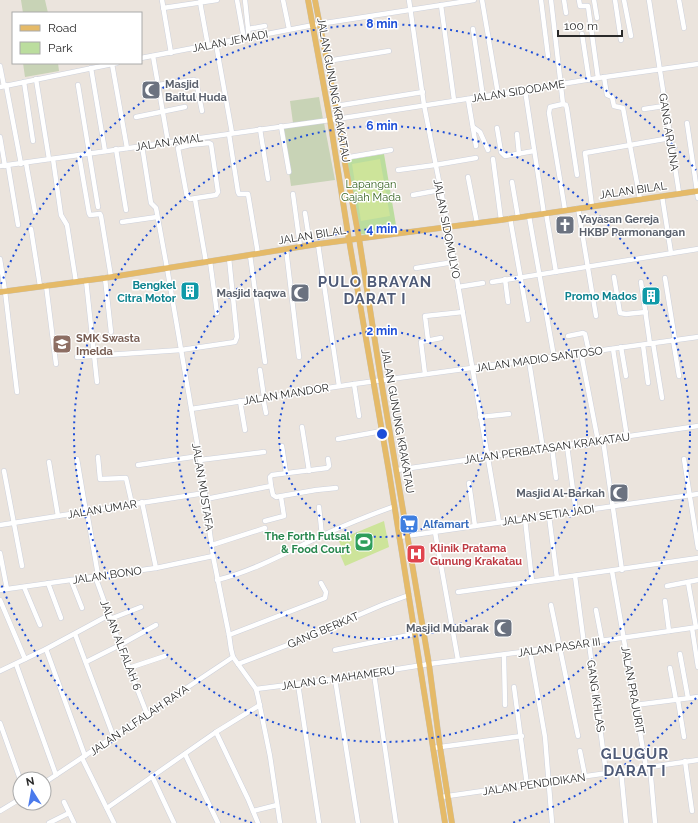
<svg xmlns="http://www.w3.org/2000/svg" width="698" height="823" viewBox="0 0 698 823" font-family="Raleway,sans-serif">
<style>
.green{fill:#bbdd9e}
.cemetery{fill:#c8d3b6}
.pitch{fill:#cde49a}
.lines{fill:none;stroke-linecap:round;stroke-linejoin:round}
.minor-casing{stroke:#ccd0db;stroke-width:5.5}
.major-casing{stroke:#c3c3c3;stroke-width:6}
.minor{stroke:#fff;stroke-width:4.5}
.major{stroke:#e5ba68;stroke-width:5.5}
.ring{fill:none;stroke:#1d4ed8;stroke-width:2;stroke-dasharray:2 4}
.labels{text-anchor:middle;stroke-width:3;stroke-linejoin:round;paint-order:stroke}
.street-label{font-size:11px;fill:#2a2a2a;stroke:#fff}
.worship-label{font-size:11px;font-weight:bold;fill:#5b616d;stroke:#fff;text-anchor:end}
.park-label{font-size:11px;fill:#356220;stroke:#fff}
.culture-label{font-size:11px;font-weight:bold;fill:#0d838f;stroke:#fff;text-anchor:end}
.education-label{font-size:11px;font-weight:bold;fill:#785e54;stroke:#fff;text-anchor:start}
.shop-label{font-size:11px;font-weight:bold;fill:#366cbe;stroke:#fff;text-anchor:start}
.leisure-label{font-size:11px;font-weight:bold;fill:#27864d;stroke:#fff;text-anchor:end}
.health-label{font-size:11px;font-weight:bold;fill:#be3a42;stroke:#fff;text-anchor:start}
.district-label{font-size:15px;font-weight:bold;letter-spacing:1px;fill:#4e5a77;stroke:#fff}
.centre{fill:#1d4ed8;stroke:#fff;stroke-width:2}
.ring-label{font-size:12px;text-anchor:middle;font-weight:bold;fill:#1d4ed8;stroke:#fff;stroke-width:3;stroke-linejoin:round;paint-order:stroke}
</style>
<rect width="100%" height="100%" fill="#ebe4dd"/>
<polygon class="green" points="384,154 397,231 366,235 361,234 359,230 347,160"/>
<g class="cemetery">
<polygon points="21,0 45,0 48,13 23,13"/>
<polygon points="23,63 58,63 59,71 25,77"/>
<polygon points="319,97 323,119 293,123 290,101"/>
<polygon points="324,123 335,180 291,186 283,128"/>
</g>
<g class="pitch">
<polygon points="380,159 390,216 361,221 352,164"/>
<polygon points="384,521 389,547 345,566 339,552 343,550 337,537 348,532 350,535"/>
</g>
<g class="lines">
<defs>
<g id="minor">
<polyline points="162,0 171,53"/>
<polyline points="237,0 244,39"/>
<polyline points="245,0 249,38"/>
<polyline points="283,0 289,29"/>
<polyline points="409,0 424,105 448,227 499,522"/>
<polyline points="482,0 498,94"/>
<polyline points="541,0 548,56"/>
<polyline points="551,0 563,104 566,105 567,109 577,175"/>
<polyline points="564,0 566,13"/>
<polyline points="579,0 580,6 588,6 598,78"/>
<polyline points="594,0 597,18"/>
<polyline points="615,0 621,40"/>
<polyline points="624,0 631,36"/>
<polyline points="649,0 679,193"/>
<polyline points="679,0 684,28"/>
<polyline points="200,2 208,46"/>
<polyline points="441,5 454,100"/>
<polyline points="163,8 217,0"/>
<polyline points="248,29 265,26"/>
<polyline points="473,29 483,97"/>
<polyline points="582,34 589,80"/>
<polyline points="216,44 232,133"/>
<polyline points="153,56 168,142"/>
<polyline points="141,58 319,24 474,0"/>
<polyline points="327,61 389,51"/>
<polyline points="112,64 127,148"/>
<polyline points="0,66 4,86"/>
<polyline points="91,68 105,151"/>
<polyline points="604,77 607,95 612,97 614,106 623,108 640,199"/>
<polyline points="36,79 49,159"/>
<polyline points="24,82 33,141"/>
<polyline points="6,85 21,164"/>
<polyline points="78,85 98,207"/>
<polyline points="158,85 194,80 196,81 202,111"/>
<polyline points="0,87 117,63"/>
<polyline points="525,90 544,214"/>
<polyline points="468,99 476,146"/>
<polyline points="563,104 550,107 549,113 565,210"/>
<polyline points="336,106 423,92"/>
<polyline points="644,109 664,106"/>
<polyline points="136,117 185,107"/>
<polyline points="687,123 698,198"/>
<polyline points="281,126 289,172"/>
<polyline points="473,127 480,132 488,150"/>
<polyline points="497,128 501,152 505,156 534,151"/>
<polyline points="260,129 268,179"/>
<polyline points="229,134 238,192 239,194 248,194 258,254"/>
<polyline points="517,134 519,154"/>
<polyline points="0,137 5,166"/>
<polygon points="209,143 211,144 218,192 216,195 190,199 187,197 178,148 190,145"/>
<polyline points="142,146 151,203 156,208 167,268 200,460 213,556 229,635 231,649 233,657 256,689 258,697 270,756 280,823"/>
<polyline points="116,149 126,210"/>
<polyline points="79,155 89,213 90,215 100,214 101,216 111,277"/>
<polyline points="344,158 391,150"/>
<polyline points="53,159 61,215 67,225 76,282"/>
<polyline points="493,159 501,220"/>
<polyline points="26,163 35,212"/>
<polyline points="8,165 18,225"/>
<polyline points="0,166 330,120 525,90 598,78 698,64"/>
<polyline points="398,170 435,165 476,158"/>
<polyline points="468,177 477,223"/>
<polyline points="512,182 518,217"/>
<polyline points="293,194 300,246"/>
<polyline points="413,195 440,190"/>
<polyline points="662,196 671,253"/>
<polyline points="195,199 206,262"/>
<polyline points="592,206 585,153 670,138"/>
<polyline points="578,208 596,316"/>
<polyline points="305,213 310,245"/>
<polyline points="546,213 556,272"/>
<polyline points="529,216 554,357"/>
<polyline points="510,218 528,320"/>
<polyline points="122,222 157,217"/>
<polyline points="31,229 40,286"/>
<polyline points="318,244 339,386"/>
<polyline points="286,249 299,357"/>
<polyline points="250,255 265,362"/>
<polyline points="0,259 5,291 17,392"/>
<polyline points="210,261 217,313"/>
<polyline points="416,268 454,262"/>
<polyline points="614,277 620,313 626,314 646,312"/>
<polyline points="105,278 111,332"/>
<polyline points="665,278 675,340"/>
<polyline points="505,279 508,302"/>
<polyline points="86,280 97,382"/>
<polyline points="492,282 698,249"/>
<polyline points="641,282 650,344"/>
<polyline points="46,285 56,364"/>
<polyline points="458,287 483,283"/>
<polyline points="568,336 583,333 585,334 589,352"/>
<polyline points="428,340 425,316 463,312"/>
<polyline points="673,340 679,376"/>
<polyline points="653,343 662,398"/>
<polyline points="643,345 648,383"/>
<polyline points="621,347 626,376"/>
<polyline points="613,349 627,437"/>
<polyline points="581,353 598,441"/>
<polyline points="77,357 181,350 235,342 237,337 229,258"/>
<polyline points="529,361 543,449"/>
<polyline points="260,370 264,397"/>
<polyline points="425,374 421,342 441,338"/>
<polyline points="354,384 359,416"/>
<polyline points="263,398 266,413"/>
<polyline points="240,401 245,430"/>
<polyline points="191,409 354,384 698,337"/>
<polyline points="480,417 509,414"/>
<polyline points="302,427 309,471"/>
<polyline points="338,439 382,431"/>
<polyline points="603,440 622,570"/>
<polyline points="282,446 286,473"/>
<polyline points="567,446 576,512"/>
<polyline points="552,448 556,478"/>
<polyline points="98,457 100,479 126,478 132,504"/>
<polyline points="77,459 86,512"/>
<polyline points="684,459 698,548"/>
<polyline points="200,460 264,452"/>
<polyline points="49,462 58,516"/>
<polyline points="138,465 199,456"/>
<polyline points="397,470 698,426"/>
<polyline points="4,471 22,566"/>
<polyline points="469,483 475,526"/>
<polyline points="271,486 270,477 272,475 327,468 329,466 328,459"/>
<polyline points="206,499 271,486 273,495 276,497 316,490 336,488"/>
<polyline points="142,502 156,568"/>
<polyline points="319,507 322,536"/>
<polyline points="87,512 98,575"/>
<polyline points="549,516 557,578"/>
<polyline points="525,519 532,581"/>
<polyline points="265,521 284,516 281,497"/>
<polyline points="0,525 205,493"/>
<polyline points="435,532 458,660"/>
<polyline points="399,537 698,494"/>
<polyline points="212,545 265,528"/>
<polyline points="0,553 7,589"/>
<polyline points="612,571 646,767"/>
<polyline points="95,576 120,645 147,714"/>
<polyline points="575,576 584,644"/>
<polyline points="71,580 82,608"/>
<path d="M217 580C254 571 287 552 321 536 345 525 370 515 395 506"/>
<polyline points="688,582 696,627"/>
<polyline points="48,583 61,618"/>
<polyline points="667,586 698,580"/>
<polyline points="24,587 40,625"/>
<polyline points="0,590 156,568 213,556"/>
<polyline points="458,592 698,558"/>
<polyline points="0,600 25,659"/>
<polyline points="665,601 669,631"/>
<polyline points="551,605 578,736"/>
<polyline points="596,610 602,641"/>
<polyline points="110,619 141,607"/>
<polyline points="692,628 698,667"/>
<polyline points="75,634 114,738"/>
<polyline points="229,635 325,598 326,592 321,583"/>
<polyline points="589,643 606,773"/>
<polyline points="46,649 85,756"/>
<polyline points="335,650 414,634"/>
<polyline points="530,651 545,737 552,823"/>
<polyline points="680,654 688,698"/>
<polyline points="504,655 505,705"/>
<polyline points="86,662 120,645 156,625"/>
<polyline points="16,664 56,775"/>
<polyline points="238,664 298,641 382,605 409,595"/>
<polyline points="129,668 165,656"/>
<polyline points="670,668 676,700"/>
<polyline points="0,671 46,649 109,615"/>
<polyline points="374,674 396,823"/>
<polyline points="335,679 358,823"/>
<polyline points="298,684 319,823"/>
<polyline points="514,687 527,785"/>
<polyline points="256,689 335,679 429,664 530,651 698,627"/>
<polyline points="678,700 684,737"/>
<polyline points="635,705 698,697"/>
<polyline points="0,723 20,779"/>
<polyline points="216,732 248,799 258,823"/>
<polyline points="433,748 522,736"/>
<polyline points="580,751 585,776"/>
<polyline points="185,754 218,823"/>
<polyline points="82,758 114,823"/>
<polyline points="685,761 692,811"/>
<polyline points="650,766 655,823"/>
<polyline points="621,771 626,823"/>
<polyline points="152,776 174,823"/>
<polyline points="44,783 233,657"/>
<polyline points="441,797 698,760"/>
<polyline points="64,802 74,823"/>
<polyline points="107,808 216,732 260,705"/>
<polyline points="0,811 20,799"/>
<polyline points="253,811 277,805"/>
<polyline points="49,823 69,813"/>
</g>
<g id="major">
<polyline points="308,0 330,120 349,240 389,472 445,823"/>
<polyline points="315,0 338,118 344,158 359,238 381,380 429,664 440,747 452,823"/>
<polyline points="0,292 105,278 318,244 501,220 698,191"/>
</g>
</defs>
<use href="#minor" class="minor-casing"/>
<use href="#major" class="major-casing"/>
<use href="#minor" class="minor"/>
<use href="#major" class="major"/>
</g>
<g class="ring">
<circle cx="382" cy="434" r="103"/>
<circle cx="382" cy="434" r="205"/>
<circle cx="382" cy="434" r="308"/>
<path d="M696 698A410 410 0 0 1 512 823M252 823A410 410 0 0 1 1 584M1 284A410 410 0 0 1 696 170"/>
</g>
<defs>
<symbol id="mosque-square" viewBox="-11 -11 22 22"><rect x="-9" y="-9" width="18" height="18" rx="4" fill="#6b7280" stroke="#fff"/><path d="M3.5-4.9A6 6 0 1 0 3.5 4.9A5 5 0 1 1 3.5-4.9Z" fill="#fff"/></symbol>
<symbol id="church-square" viewBox="-11 -11 22 22"><rect x="-9" y="-9" width="18" height="18" rx="4" fill="#6b7280" stroke="#fff"/><path d="M-1.2-6h2.4v3.5h3.3v2.4h-3.3V6h-2.4V-.1h-3.3v-2.4h3.3Z" fill="#fff"/></symbol>
<symbol id="building-square" viewBox="-11 -11 22 22"><rect x="-9" y="-9" width="18" height="18" rx="4" fill="#0f9aa8" stroke="#fff"/><path d="M-4-6H4V6H1V3H-1V6H-4ZM-2.5-4.3h1.7v1.8h-1.7ZM.8-4.3h1.7v1.8H.8ZM-2.5-1h1.7V.8h-1.7ZM.8-1h1.7V.8H.8Z" fill="#fff"/></symbol>
<symbol id="school-square" viewBox="-11 -11 22 22"><rect x="-9" y="-9" width="18" height="18" rx="4" fill="#8d6e63" stroke="#fff"/><path d="M0-5L7-2L0 1L-7-2ZM-4 1L0 2.5L4 1V4Q0 6-4 4Z" fill="#fff"/></symbol>
<symbol id="supermarket-square" viewBox="-11 -11 22 22"><rect x="-9" y="-9" width="18" height="18" rx="4" fill="#3f7fe0" stroke="#fff"/><path d="M-6-5.5h2.5l.6 2H6L4.5 2H-2.5L-4.4-4H-6ZM-1.5 3.2a1.3 1.3 0 1 0 .1 0ZM3 3.2a1.3 1.3 0 1 0 .1 0Z" fill="#fff"/></symbol>
<symbol id="stadium-square" viewBox="-11 -11 22 22"><rect x="-9" y="-9" width="18" height="18" rx="4" fill="#2e9e5b" stroke="#fff"/><path d="M0-5a6.5 5 0 1 0 0 10a6.5 5 0 1 0 0-10ZM-3.5-1.8h7v3.6h-7Z" fill="#fff"/></symbol>
<symbol id="hospital-square" viewBox="-11 -11 22 22"><rect x="-9" y="-9" width="18" height="18" rx="4" fill="#e0444e" stroke="#fff"/><path d="M-5-5h3v3.5h4V-5h3V5h-3V1.5h-4V5h-3Z" fill="#fff"/></symbol>
</defs>
<g fill-rule="evenodd">
<use href="#mosque-square" x="140" y="79" width="22" height="22"/>
<use href="#church-square" x="554" y="214" width="22" height="22"/>
<use href="#building-square" x="179" y="280" width="22" height="22"/>
<use href="#mosque-square" x="289" y="282" width="22" height="22"/>
<use href="#building-square" x="640" y="285" width="22" height="22"/>
<use href="#school-square" x="51" y="333" width="22" height="22"/>
<use href="#mosque-square" x="608" y="482" width="22" height="22"/>
<use href="#supermarket-square" x="398" y="513" width="22" height="22"/>
<use href="#stadium-square" x="353" y="531" width="22" height="22"/>
<use href="#hospital-square" x="405" y="543" width="22" height="22"/>
<use href="#mosque-square" x="492" y="617" width="22" height="22"/>
</g>
<g class="labels">
<g class="street-label">
<text transform="translate(230 41) rotate(-11)" y="4">JALAN JEMADI</text>
<text transform="translate(334 90) rotate(80)" y="4">JALAN GUNUNG KRAKATAU</text>
<text transform="translate(518 91) rotate(-9)" y="4">JALAN SIDODAME</text>
<text transform="translate(669 132) rotate(81)" y="4">GANG ARJUNA</text>
<text transform="translate(169 142) rotate(-8)" y="4">JALAN AMAL</text>
<text transform="translate(633 190) rotate(-8)" y="4">JALAN BILAL</text>
<text transform="translate(447 229) rotate(79)" y="4">JALAN SIDOMULYO</text>
<text transform="translate(312 235) rotate(-9)" y="4">JALAN BILAL</text>
<text transform="translate(539 359) rotate(-8)" y="4">JALAN MADIO SANTOSO</text>
<text transform="translate(286 394) rotate(-9)" y="4">JALAN MANDOR</text>
<text transform="translate(398 421) rotate(80)" y="4">JALAN GUNUNG KRAKATAU</text>
<text transform="translate(547 448) rotate(-8)" y="4">JALAN PERBATASAN KRAKATAU</text>
<text transform="translate(203 487) rotate(81)" y="4">JALAN MUSTAFA</text>
<text transform="translate(102 509) rotate(-9)" y="4">JALAN UMAR</text>
<text transform="translate(548 515) rotate(-8)" y="4">JALAN SETIA JADI</text>
<text transform="translate(107 575) rotate(-8)" y="4">JALAN BONO</text>
<text transform="translate(323 630) rotate(-23)" y="4">GANG BERKAT</text>
<text transform="translate(121 645) rotate(69)" y="4">JALAN ALFALAH 6</text>
<text transform="translate(559 647) rotate(-8)" y="4">JALAN PASAR III</text>
<text transform="translate(338 678) rotate(-8)" y="4">JALAN G. MAHAMERU</text>
<text transform="translate(633 690) rotate(80)" y="4">JALAN PRAJURIT</text>
<text transform="translate(596 696) rotate(82)" y="4">GANG IKHLAS</text>
<text transform="translate(139 720) rotate(-34)" y="4">JALAN ALFALAH RAYA</text>
<text transform="translate(534 784) rotate(-8)" y="4">JALAN PENDIDIKAN</text>
</g>
<g class="worship-label">
<text x="165" y="88" text-anchor="start">Masjid<tspan x="165" dy="13">Baitul Huda</tspan></text>
<text x="579" y="223" text-anchor="start">Yayasan Gereja<tspan x="579" dy="13">HKBP Parmonangan</tspan></text>
<text x="286" y="297">Masjid taqwa</text>
<text x="605" y="497">Masjid Al-Barkah</text>
<text x="489" y="632">Masjid Mubarak</text>
</g>
<g class="park-label">
<text x="371" y="188">Lapangan<tspan x="371" dy="13">Gajah Mada</tspan></text>
</g>
<g class="culture-label">
<text x="176" y="289">Bengkel<tspan x="176" dy="13">Citra Motor</tspan></text>
<text x="637" y="300">Promo Mados</text>
</g>
<g class="education-label">
<text x="76" y="342">SMK Swasta<tspan x="76" dy="13">Imelda</tspan></text>
</g>
<g class="shop-label">
<text x="423" y="528">Alfamart</text>
</g>
<g class="leisure-label">
<text x="350" y="540">The Forth Futsal<tspan x="350" dy="13">&amp; Food Court</tspan></text>
</g>
<g class="health-label">
<text x="430" y="552">Klinik Pratama<tspan x="430" dy="13">Gunung Krakatau</tspan></text>
</g>
<g class="district-label">
<text x="375" y="287">PULO BRAYAN<tspan x="375" dy="17">DARAT I</tspan></text>
<text x="635" y="759">GLUGUR<tspan x="635" dy="17">DARAT I</tspan></text>
</g>
</g>
<circle cx="382" cy="434" r="6" class="centre"/>
<g class="ring-label">
<text x="382" y="28">8 min</text>
<text x="382" y="130">6 min</text>
<text x="382" y="233">4 min</text>
<text x="382" y="335">2 min</text>
</g>
<rect x="12" y="12" width="130" height="52" fill="#ffffff" stroke="#aaaaaa"/>
<rect x="20" y="25" width="20" height="6" fill="#e5ba68" stroke="#aaaaaa"/>
<text x="48" y="32" font-size="12" fill="#2a2a2a">Road</text>
<rect x="20" y="42" width="20" height="12" fill="#bbdd9e" stroke="#aaaaaa"/>
<text x="48" y="52" font-size="12" fill="#2a2a2a">Park</text>
<g transform="translate(32 791) rotate(349)"><circle r="19" fill="#ffffff" stroke="#aaaaaa"/>
<path d="M0-3L7 15L0 10L-7 15Z" fill="#4a7aec"/>
<text y="-6" font-size="11" font-weight="bold" text-anchor="middle" fill="#2a2a2a">N</text>
</g>
<path d="M558 30v6h64v-6" fill="none" stroke="#2a2a2a" stroke-width="2"/>
<text x="564" y="30" font-size="12" fill="#2a2a2a" stroke="#ffffff" stroke-width="3" paint-order="stroke">100 m</text>
</svg>
